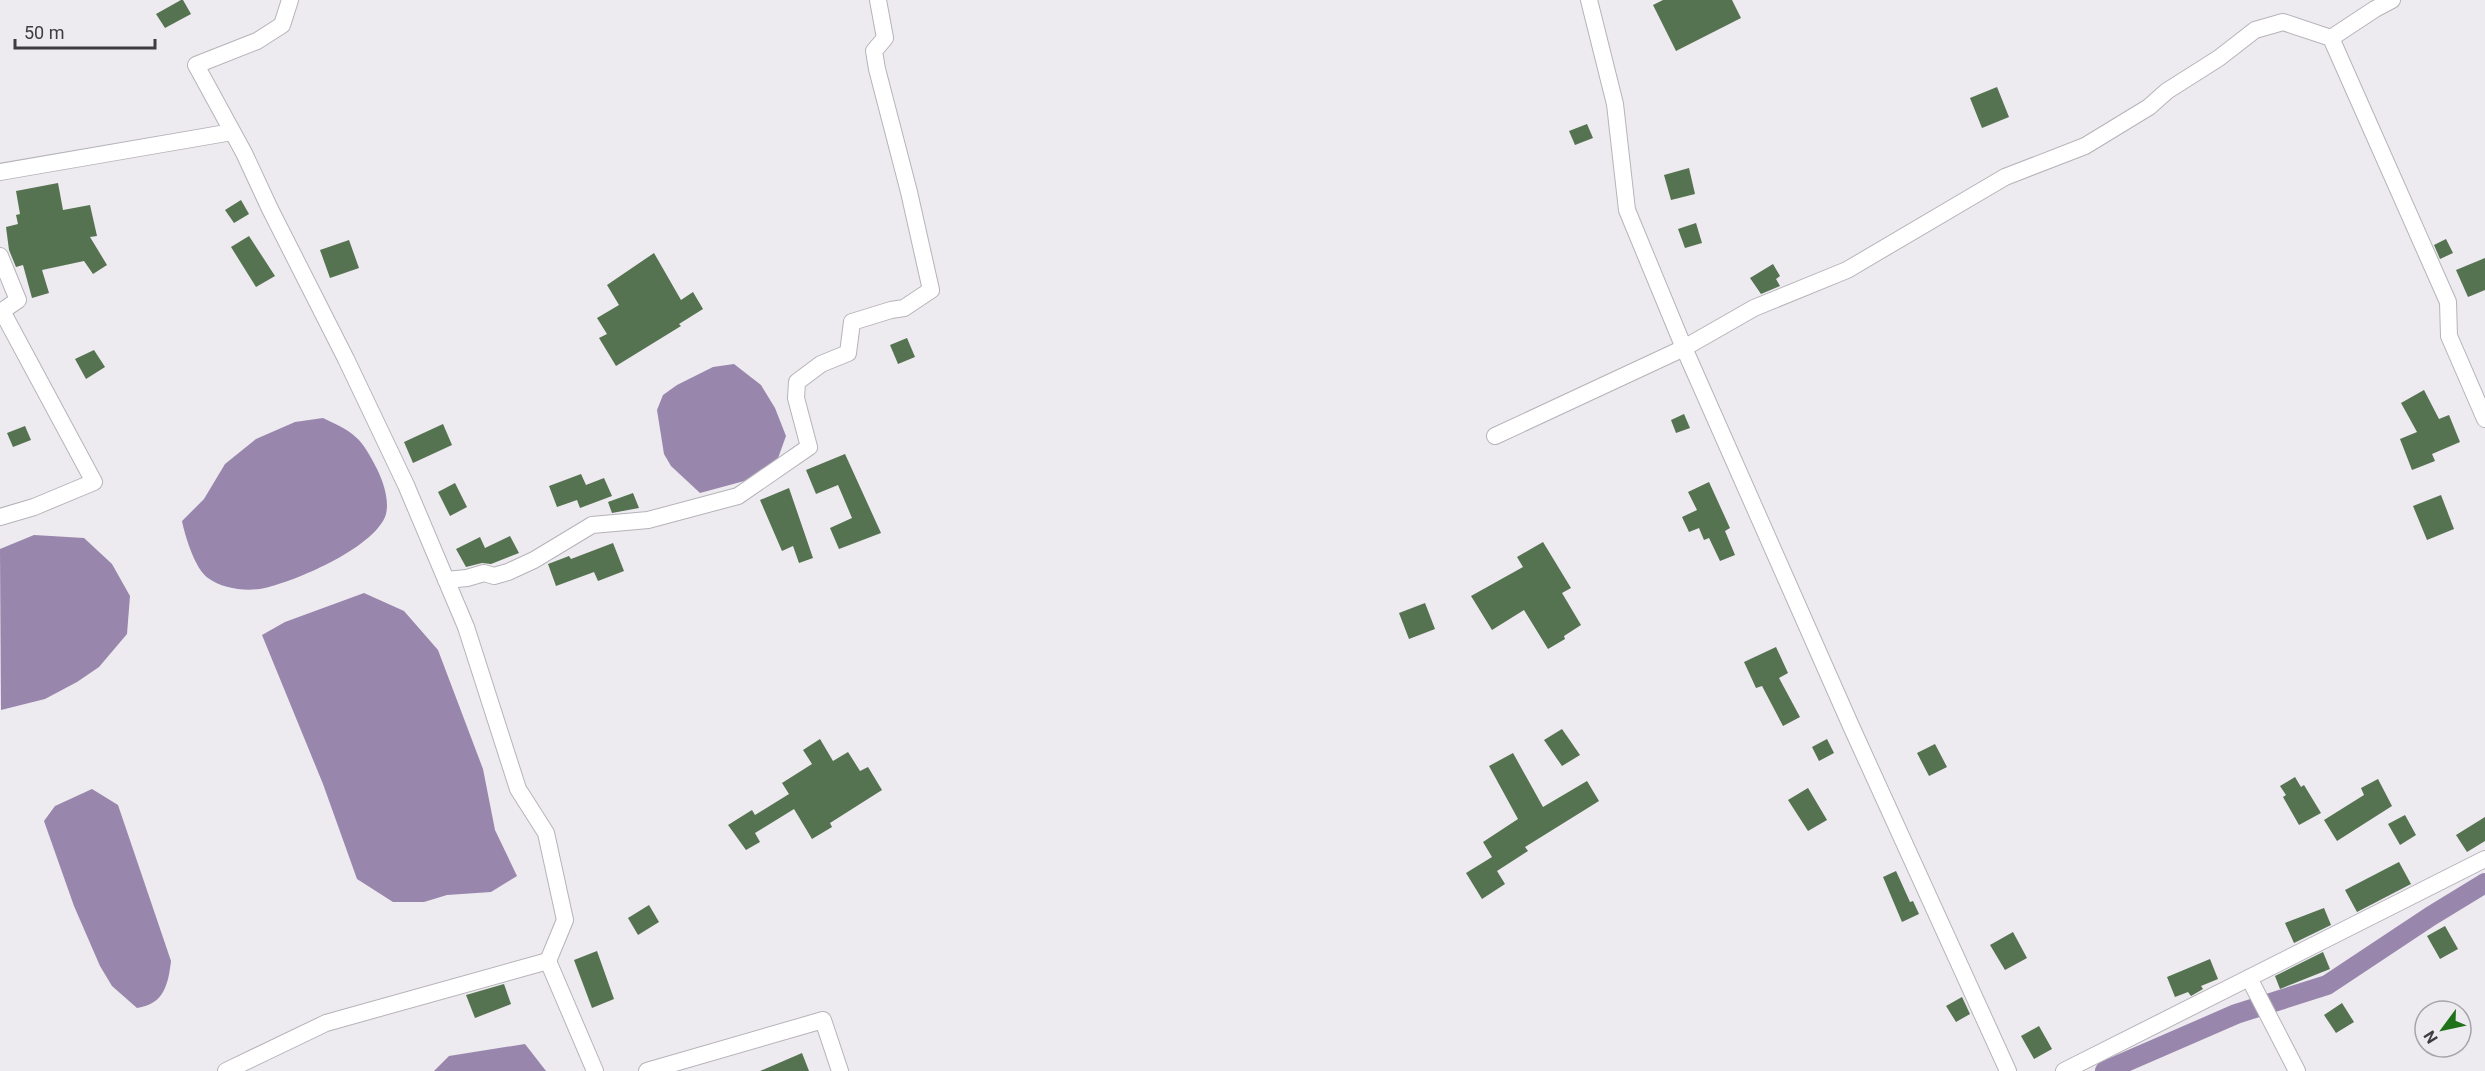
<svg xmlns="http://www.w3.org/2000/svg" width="2485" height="1071" viewBox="0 0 2485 1071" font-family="Roboto,sans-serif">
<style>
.water{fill:#9886ac}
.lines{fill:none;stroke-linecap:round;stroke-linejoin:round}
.canal{stroke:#9886ac;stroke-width:20}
.building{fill:#557251}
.street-casing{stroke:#b6b3b9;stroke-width:18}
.street{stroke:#fff;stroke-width:16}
</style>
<rect width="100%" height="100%" fill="#edeaf0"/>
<g class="water">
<polygon points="734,364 761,385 775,408 786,436 777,461 748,480 700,493 671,466 664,454 657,410 663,395 677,385 713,367"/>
<path d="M323 418C355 433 361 437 377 469 384 483 392 507 383 521 365 551 298 580 265 588 247 592 223 589 208 578 195 569 185 536 182 521L204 499 225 464 256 439 295 422Z"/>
<polygon points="34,535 84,538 112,564 130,596 127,634 99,667 77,682 45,699 1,710 0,549"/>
<polygon points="364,593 404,611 438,650 483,769 495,830 517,876 491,892 447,895 424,902 393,902 357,879 323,784 262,635 285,622"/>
<path d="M92 789 118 805 171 961C168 985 164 1004 137 1008L112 986 100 966 74 906 44 821 55 806Z"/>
<polygon points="525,1044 546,1071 434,1071 449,1056"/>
</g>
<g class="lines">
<polyline class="canal" points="2105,1071 2236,1014 2327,985 2431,916 2485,883"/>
</g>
<g class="building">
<polygon points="181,0 183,0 191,14 165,28 156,14"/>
<polygon points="1663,0 1732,0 1741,18 1676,51 1653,5"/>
<polygon points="1997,87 2009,117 1982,128 1970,98"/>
<polygon points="1587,124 1593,138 1575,145 1569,131"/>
<polygon points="1689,168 1695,194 1671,200 1664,175"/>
<polygon points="58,183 63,210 90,205 97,236 90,237 107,265 93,274 84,261 42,270 49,293 32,298 23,265 16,267 9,250 6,227 18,224 16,215 20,214 16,191"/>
<polygon points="241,200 249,214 234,223 225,210"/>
<polygon points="1696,223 1702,243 1685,248 1678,229"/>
<polygon points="249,236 275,276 256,287 231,247"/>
<polygon points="2446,239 2453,253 2440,259 2434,245"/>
<polygon points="349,240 359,268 330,278 320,250"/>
<polygon points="654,253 681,300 693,292 703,309 679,324 681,326 616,366 599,338 607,334 597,318 619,305 607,285"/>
<polygon points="2485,258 2485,290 2468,297 2456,270"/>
<polygon points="1773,264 1780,276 1776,279 1780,286 1761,294 1750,278"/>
<polygon points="907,338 915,357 898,364 890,345"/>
<polygon points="94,350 105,367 86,379 75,359"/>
<polygon points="2424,390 2439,419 2449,415 2460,442 2432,454 2435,461 2412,470 2400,439 2417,432 2401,403"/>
<polygon points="1684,414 1690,428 1676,433 1671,420"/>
<polygon points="443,424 452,445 413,463 404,442"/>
<polygon points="25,426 31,440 13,447 7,433"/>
<polygon points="845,454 881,533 839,549 830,528 852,518 838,485 816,494 806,470"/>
<polygon points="581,474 586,485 604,478 612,496 580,508 577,500 557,507 549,486"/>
<polygon points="1709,482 1730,528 1725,531 1735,555 1720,561 1709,538 1704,540 1699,528 1689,532 1682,517 1697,510 1688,492"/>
<polygon points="455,483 467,507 450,516 438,492"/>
<polygon points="789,488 813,558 799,563 793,546 782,551 760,500"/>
<polygon points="633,493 639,508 612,513 608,502"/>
<polygon points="2441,495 2454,529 2427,540 2413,506"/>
<polygon points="510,536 519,553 491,564 482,563 466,567 456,549 480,537 485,548"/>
<polygon points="1543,542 1571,588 1562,593 1581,625 1564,636 1565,639 1548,649 1524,610 1492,630 1471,596 1523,567 1517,557"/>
<polygon points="613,543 624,571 598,581 594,572 556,586 548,564 569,556 571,559"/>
<polygon points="1425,603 1435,629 1409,639 1399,613"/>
<polygon points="1776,647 1788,673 1779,678 1800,717 1783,726 1762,686 1756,688 1744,662"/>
<polygon points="1562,729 1580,755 1562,766 1544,740"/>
<polygon points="820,739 833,761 848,752 860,771 868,767 882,790 830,823 832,827 812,839 794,809 755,833 760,842 746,850 728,825 752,810 755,815 789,794 782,783 812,764 803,750"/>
<polygon points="1827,739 1834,753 1819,761 1812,747"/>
<polygon points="1935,744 1947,767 1929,776 1917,753"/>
<polygon points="1513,753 1543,807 1587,781 1599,801 1525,847 1528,851 1497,871 1505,884 1482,899 1466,873 1492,857 1483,842 1518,819 1489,766"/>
<polygon points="2295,777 2301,787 2304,785 2321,813 2299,825 2283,797 2286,795 2280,786"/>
<polygon points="2378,779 2392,806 2337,841 2324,820 2364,795 2361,788"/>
<polygon points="1808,788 1827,820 1808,831 1788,800"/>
<polygon points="2405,815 2416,835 2400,845 2388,824"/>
<polygon points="2485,817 2485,841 2467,852 2456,835"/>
<polygon points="2399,862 2411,884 2357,912 2345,890"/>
<polygon points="1896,871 1910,902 1913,901 1919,914 1902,922 1883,877"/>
<polygon points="649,905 659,922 638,935 628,918"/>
<polygon points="2324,908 2331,925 2294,943 2285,923"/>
<polygon points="2445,926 2458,949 2440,959 2427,936"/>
<polygon points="2013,932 2027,958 2005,970 1990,945"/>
<polygon points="597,951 614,999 592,1008 574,960"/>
<polygon points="2323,952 2330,969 2280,989 2275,976"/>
<polygon points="2210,959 2218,979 2201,986 2203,989 2191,996 2188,992 2175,997 2167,977"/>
<polygon points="504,984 511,1004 475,1018 466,995"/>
<polygon points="1962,997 1970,1014 1956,1022 1946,1006"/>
<polygon points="2342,1003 2354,1022 2336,1033 2324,1015"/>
<polygon points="2039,1026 2052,1049 2034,1059 2021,1036"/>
<polygon points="802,1053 809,1071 760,1071"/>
</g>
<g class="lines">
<defs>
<g id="street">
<polyline points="290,0 282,25 257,41 196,65 244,153 270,209 346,359 406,485 466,627 518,789 546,833 565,920 548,961"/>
<polyline points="1589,0 1615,104 1627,210 1684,348 1754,308 1847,270 2005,177 2085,146 2149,107 2167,91 2219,58 2255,30 2283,22 2331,38 2448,302 2449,336 2485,419"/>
<polyline points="2331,38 2375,9 2392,0"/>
<polyline points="0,172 232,132"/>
<polyline points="0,256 18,300 2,311 94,482 34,507 0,517"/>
<polyline points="1495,436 1684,348 1851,726 2008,1071"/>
<polyline points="446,580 467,578 484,573 494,576 508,572 534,560 592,525 648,520 738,496 809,447 796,398 797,382 821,364 848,353 852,322 891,310 904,308 931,290 909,192 877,69 874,51 885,38 878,0"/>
<polyline points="2249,978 2297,1071"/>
<polyline points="226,1071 326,1023 548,961 595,1071"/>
<polyline points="647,1071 823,1020 840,1071"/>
<polyline points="2064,1071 2485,859"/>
</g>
</defs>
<use href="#street" class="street-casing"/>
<use href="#street" class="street"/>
</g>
<g transform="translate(2443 1029) rotate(237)"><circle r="28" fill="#edeaf0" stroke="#a7a4a9" stroke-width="1.5"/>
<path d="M0-4.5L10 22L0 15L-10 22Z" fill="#20721a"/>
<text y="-9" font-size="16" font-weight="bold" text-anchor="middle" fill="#3d3c3e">N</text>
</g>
<path d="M15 39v9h140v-9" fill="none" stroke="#3d3c3e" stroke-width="3"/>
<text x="24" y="39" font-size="18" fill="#3d3c3e" stroke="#edeaf0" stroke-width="4.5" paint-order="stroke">50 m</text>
</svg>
